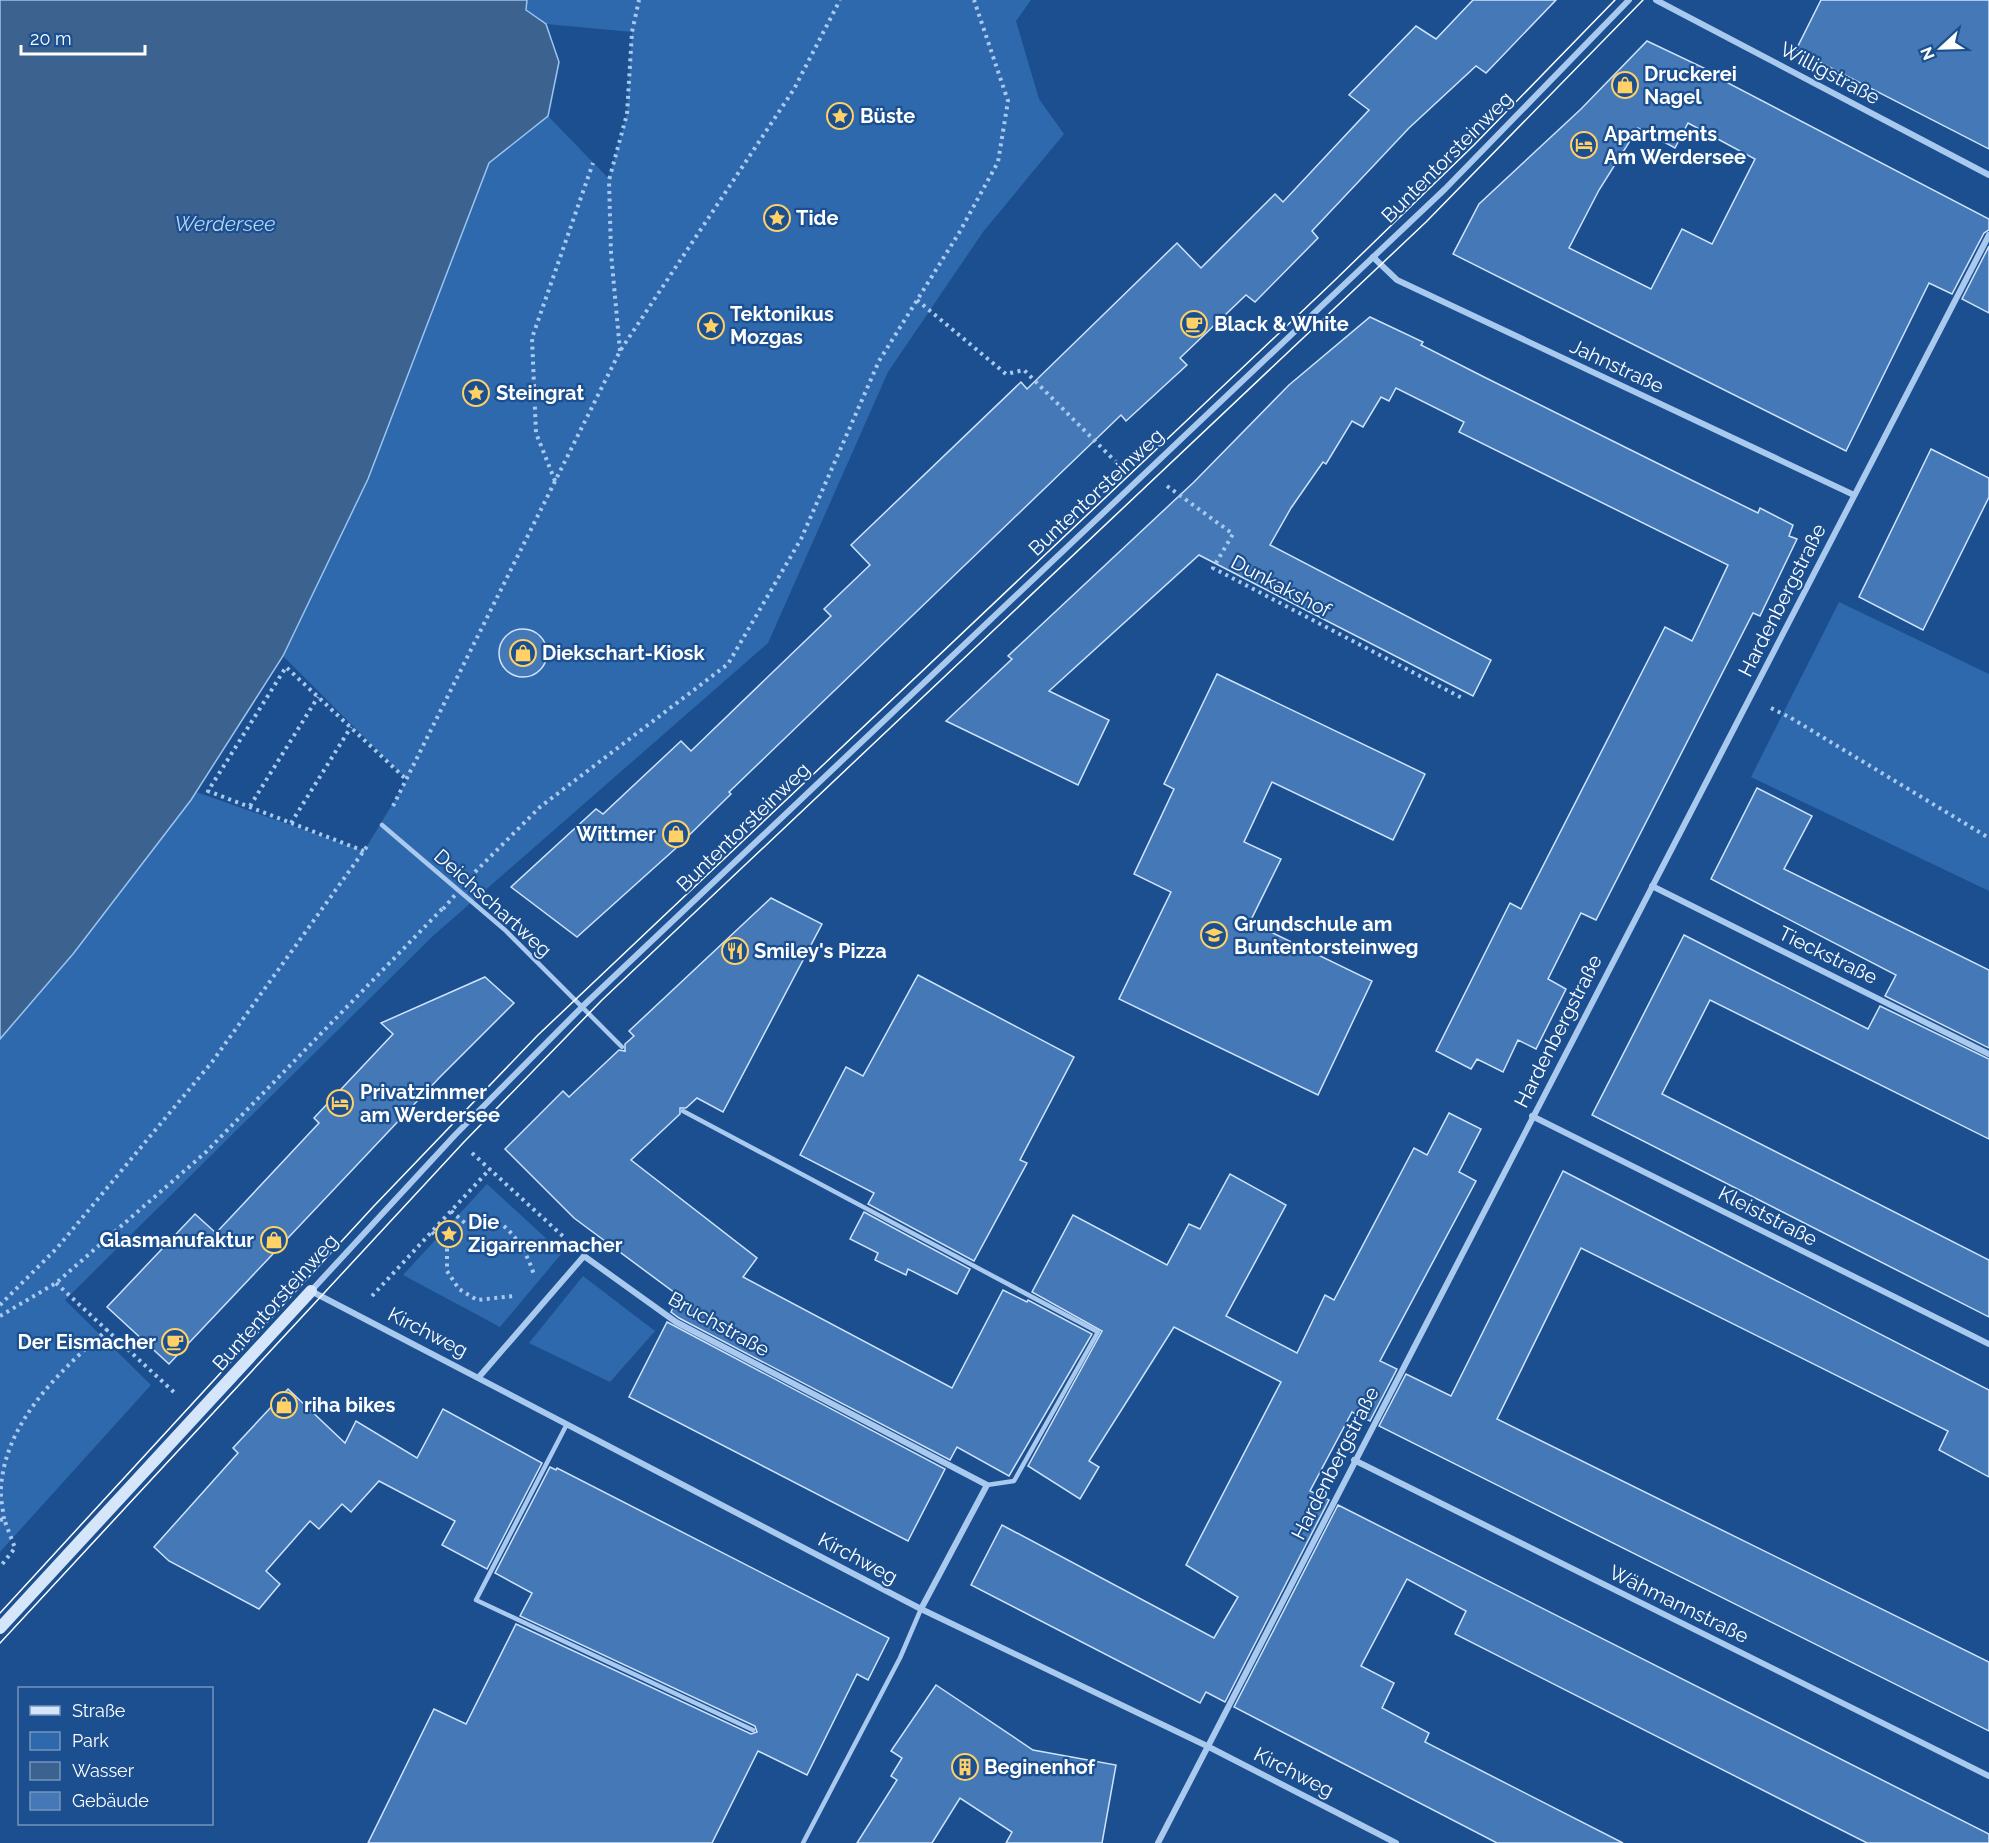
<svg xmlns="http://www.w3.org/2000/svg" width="1989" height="1843" viewBox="0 0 1989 1843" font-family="Raleway,sans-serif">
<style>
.green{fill:#2e69ad}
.water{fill:#3c6290;stroke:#9cc4f0;stroke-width:1.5}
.building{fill:#4478b7;stroke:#cfe3fa;stroke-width:1.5;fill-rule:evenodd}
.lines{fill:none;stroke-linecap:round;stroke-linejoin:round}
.path{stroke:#a9c9ee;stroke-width:4;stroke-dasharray:3 4.5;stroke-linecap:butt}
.lane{stroke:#a9c9ee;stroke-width:4.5}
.street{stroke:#a9c9ee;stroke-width:6}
.secondary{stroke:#d6e6fa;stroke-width:12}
.tram{stroke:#fff;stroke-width:1.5}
.path-bridge{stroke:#a9c9ee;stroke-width:4;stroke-dasharray:3 4.5;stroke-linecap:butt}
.labels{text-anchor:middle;stroke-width:4.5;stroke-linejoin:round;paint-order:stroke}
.street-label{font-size:20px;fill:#fff;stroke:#1b4f8f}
.poi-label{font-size:20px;font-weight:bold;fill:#fff;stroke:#1b4f8f;text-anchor:start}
.water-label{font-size:21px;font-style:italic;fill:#b5d3f5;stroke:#1b4f8f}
</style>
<rect width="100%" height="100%" fill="#1b4f8f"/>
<g class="green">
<polygon points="527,0 1031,0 1016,21 1039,99 1064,134 983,232 888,372 768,643 434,935 65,1300 151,1385 0,1552 0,1039 73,953 196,792 364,851 407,780 283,656 368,479 489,163 548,116 609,179 627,114 632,32 546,24 526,10"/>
<polygon points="1839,602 1989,674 1989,891 1751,777"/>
<polygon points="487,1184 562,1253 500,1327 403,1275"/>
<polygon points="583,1276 655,1331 610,1382 529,1343"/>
</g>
<polygon class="water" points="0,0 527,0 526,10 546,24 559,62 548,116 489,163 368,479 283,656 191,800 73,954 0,1039"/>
<g class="building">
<polygon points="1473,0 1556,0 1486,73 1476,66 1409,128 1312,231 1318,238 1255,302 1246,295 1180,358 1187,365 1126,421 1121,415 729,792 731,794 675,849 577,937 511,887 596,809 603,814 681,741 691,751 831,616 824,609 870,565 851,545 1021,382 1027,389 1177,243 1201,268 1275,194 1283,202 1369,110 1349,95 1416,26 1436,39"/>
<polygon points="1821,0 1989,0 1989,149 1796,50"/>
<path d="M1647 41 1704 68 1703 70 1989 219V230L1984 233 1952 294 1929 283 1846 451 1453 254 1479 204 1581 109ZM1688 123 1755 159 1712 244 1682 229 1651 289 1569 248 1599 190 1638 128 1675 148Z"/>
<polygon points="1989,246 1989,313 1962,299"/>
<polygon points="1370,317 1423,342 1421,345 1486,378 1667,468 1758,513 1760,508 1793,525 1789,536 1797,539 1760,616 1753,613 1596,920 1581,913 1548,979 1566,989 1536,1049 1518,1040 1503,1072 1477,1059 1471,1069 1436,1051 1510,903 1521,909 1665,627 1692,641 1728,565 1459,432 1464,422 1396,388 1389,401 1381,397 1363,427 1352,421 1326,464 1323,462 1291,508 1270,545 1491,660 1473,696 1199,555 1049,691 1109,720 1078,785 946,721 1012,659 1008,656 1194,482 1289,385"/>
<polygon points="1931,449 1989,478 1989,497 1923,630 1859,597"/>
<circle cx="523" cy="653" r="24"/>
<polygon points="1217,674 1425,774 1393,840 1272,782 1244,842 1281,859 1250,922 1372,981 1318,1095 1119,999 1171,892 1134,874 1174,789 1164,784"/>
<polygon points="1757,788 1812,816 1784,869 1989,970 1989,1048 1885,996 1896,975 1711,879"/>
<polygon points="771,898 822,924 723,1112 697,1098 686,1108 680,1108 680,1114 631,1160 757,1258 743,1277 952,1388 1003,1290 1027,1302 1028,1300 1092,1334 1009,1476 957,1447 950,1460 679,1318 671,1312 679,1296 574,1218 505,1149 563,1091 569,1097 619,1050 625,1051 625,1044 634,1036 629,1031"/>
<polygon points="1684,935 1868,1029 1880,1006 1989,1059 1989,1139 1710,1000 1662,1094 1989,1260 1989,1317 1592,1115"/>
<polygon points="918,975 1074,1057 1020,1160 1027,1163 974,1261 868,1204 874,1193 800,1155 846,1067 863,1076"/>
<polygon points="485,977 514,1003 439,1078 169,1364 107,1307 195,1214 216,1233 319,1123 314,1118 393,1034 381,1023"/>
<polygon points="1449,1113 1481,1129 1459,1172 1476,1181 1380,1361 1397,1369 1370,1421 1352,1412 1310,1491 1329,1500 1225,1702 1206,1692 1200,1703 971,1585 1002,1525 1214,1638 1238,1597 1186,1565 1281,1382 1174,1327 1089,1461 1099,1467 1080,1499 1028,1466 1102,1331 1032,1292 1073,1215 1167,1265 1189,1224 1200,1229 1230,1174 1286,1205 1226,1316 1297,1353 1325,1295 1334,1300 1414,1148 1427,1155"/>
<polygon points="1563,1171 1989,1390 1989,1477 1939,1450 1948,1431 1581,1248 1497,1419 1989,1662 1989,1731 1379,1426 1406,1374 1451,1396"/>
<polygon points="864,1212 970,1269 957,1294 908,1269 906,1275 875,1260 878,1253 850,1239"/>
<polygon points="667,1322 945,1469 908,1541 629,1397"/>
<polygon points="288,1389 345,1443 356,1421 417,1458 443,1409 542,1463 487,1569 442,1545 455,1521 379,1481 351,1512 342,1504 319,1529 310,1521 266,1571 280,1584 259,1609 169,1561 154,1547 238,1453 233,1448"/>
<polygon points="550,1467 556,1470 557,1468 889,1638 868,1680 857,1674 807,1775 758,1751 712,1843 368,1843 434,1709 466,1724 516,1624 751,1734 757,1732 755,1726 520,1616 532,1593 495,1573"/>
<polygon points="1338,1505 1989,1834 1989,1843 1867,1843 1455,1634 1466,1611 1407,1579 1361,1666 1394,1683 1382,1708 1429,1733 1425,1742 1623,1843 1497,1843 1323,1753 1234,1707"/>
<polygon points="936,1685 1033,1750 1116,1765 1102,1843 1006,1843 1012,1832 960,1798 932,1843 857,1843 897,1780 891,1776 902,1758 891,1751"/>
</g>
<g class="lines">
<g class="path">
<polyline points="917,300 1006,374 1024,370 1119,465"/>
<polyline points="620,351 611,253 609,180 627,114 632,32 639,0"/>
<polyline points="555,481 536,433 532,338 593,163"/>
<polyline points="1167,486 1233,534 1213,568 1464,699"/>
<polyline points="1771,708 1791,718 1989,838"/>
<polyline points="250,806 318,697"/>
<polyline points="393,806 620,351 794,89 840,0"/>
<polyline points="291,823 351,727"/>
<polyline points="364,851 208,791 286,667 407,780"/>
<polyline points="475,872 540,807 728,664 801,539 879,361 959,233 998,162 1008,101 974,0"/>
<polyline points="472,1153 566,1239"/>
<path d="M451 1211 465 1223C473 1222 480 1218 488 1218 509 1221 530 1257 534 1276"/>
<polyline points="432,1232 447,1248 447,1271 459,1289 477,1300 514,1296"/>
<polyline points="56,1283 177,1395"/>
<polyline points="372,1296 490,1169"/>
<polyline points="0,1305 57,1248 212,1062 368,845"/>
<polyline points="0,1316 56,1283 206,1152 442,909"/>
<path d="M4 1519C3 1509 0 1497 1 1487 6 1420 61 1370 108 1329"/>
<polyline points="0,1520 4,1519 15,1548 0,1567"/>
</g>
<g class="lane">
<polyline points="382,825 505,930 622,1047"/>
<polyline points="683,1111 1098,1332 1014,1481 987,1485"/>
<polyline points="567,1424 476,1600 753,1730"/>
<polyline points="803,1843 900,1658 921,1609"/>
</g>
<g class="street">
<polyline points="1656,0 1989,175"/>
<polyline points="1373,257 1397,280 1854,495"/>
<polyline points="1652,886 1989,1054"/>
<polyline points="1532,1116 1989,1344"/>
<polyline points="479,1377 584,1256 676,1322 987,1485 921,1609"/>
<polyline points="1354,1460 1989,1776"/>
<polyline points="1158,1843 1989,235"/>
<polyline points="1396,1843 1207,1746 921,1609 311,1291 455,1135 583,1006 1445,189 1629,0"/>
</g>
<polyline class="secondary" points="0,1628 311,1291"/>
<g class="tram">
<polyline points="0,1613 373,1207 538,1035 1333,282 1474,145 1615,0"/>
<polyline points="0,1643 463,1143 602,1000 1426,222 1643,0"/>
</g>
<polyline class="path-bridge" points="443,909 468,880"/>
</g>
<defs>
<symbol id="shop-ring" viewBox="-11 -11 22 22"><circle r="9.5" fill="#1b4f8f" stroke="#ffd166" stroke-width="1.5"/><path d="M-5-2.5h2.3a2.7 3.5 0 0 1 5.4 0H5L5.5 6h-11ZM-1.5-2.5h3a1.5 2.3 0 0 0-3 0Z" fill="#ffd166"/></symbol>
<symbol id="sight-ring" viewBox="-11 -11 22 22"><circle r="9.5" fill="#1b4f8f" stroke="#ffd166" stroke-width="1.5"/><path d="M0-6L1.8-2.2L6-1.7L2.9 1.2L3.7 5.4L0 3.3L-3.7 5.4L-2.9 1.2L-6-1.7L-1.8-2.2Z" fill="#ffd166"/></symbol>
<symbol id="hotel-ring" viewBox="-11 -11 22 22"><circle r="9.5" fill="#1b4f8f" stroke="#ffd166" stroke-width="1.5"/><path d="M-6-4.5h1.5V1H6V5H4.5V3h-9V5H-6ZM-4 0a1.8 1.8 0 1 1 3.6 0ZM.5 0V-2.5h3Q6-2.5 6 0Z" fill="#ffd166"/></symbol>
<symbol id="cafe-ring" viewBox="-11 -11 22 22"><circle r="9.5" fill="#1b4f8f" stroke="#ffd166" stroke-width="1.5"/><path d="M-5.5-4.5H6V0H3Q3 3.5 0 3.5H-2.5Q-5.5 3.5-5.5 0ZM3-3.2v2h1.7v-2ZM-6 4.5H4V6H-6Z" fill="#ffd166"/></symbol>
<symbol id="school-ring" viewBox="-11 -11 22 22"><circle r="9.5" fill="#1b4f8f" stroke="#ffd166" stroke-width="1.5"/><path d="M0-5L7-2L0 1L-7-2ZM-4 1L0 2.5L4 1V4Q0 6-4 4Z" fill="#ffd166"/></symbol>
<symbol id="restaurant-ring" viewBox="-11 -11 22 22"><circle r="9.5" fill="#1b4f8f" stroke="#ffd166" stroke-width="1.5"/><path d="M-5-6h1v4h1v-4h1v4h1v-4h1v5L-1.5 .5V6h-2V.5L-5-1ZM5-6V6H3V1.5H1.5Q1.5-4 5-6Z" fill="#ffd166"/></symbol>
<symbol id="building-ring" viewBox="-11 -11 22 22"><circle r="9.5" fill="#1b4f8f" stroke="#ffd166" stroke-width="1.5"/><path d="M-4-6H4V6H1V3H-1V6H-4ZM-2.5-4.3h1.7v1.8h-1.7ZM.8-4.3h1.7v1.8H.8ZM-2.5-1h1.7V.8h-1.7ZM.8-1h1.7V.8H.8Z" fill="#ffd166"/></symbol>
</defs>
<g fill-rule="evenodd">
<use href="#shop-ring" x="1610" y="70" width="30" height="30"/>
<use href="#sight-ring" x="825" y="101" width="30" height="30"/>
<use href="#hotel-ring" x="1569" y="130" width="30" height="30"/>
<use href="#sight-ring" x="762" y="203" width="30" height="30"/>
<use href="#cafe-ring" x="1179" y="309" width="30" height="30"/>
<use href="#sight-ring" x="696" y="311" width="30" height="30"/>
<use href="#sight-ring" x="461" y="378" width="30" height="30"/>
<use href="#shop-ring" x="508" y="638" width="30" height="30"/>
<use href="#shop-ring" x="661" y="819" width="30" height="30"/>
<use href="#school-ring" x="1199" y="920" width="30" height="30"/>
<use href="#restaurant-ring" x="720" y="936" width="30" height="30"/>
<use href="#hotel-ring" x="325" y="1088" width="30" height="30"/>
<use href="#sight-ring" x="434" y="1219" width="30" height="30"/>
<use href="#shop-ring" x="259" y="1225" width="30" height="30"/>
<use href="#cafe-ring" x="160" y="1327" width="30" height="30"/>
<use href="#shop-ring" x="269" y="1390" width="30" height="30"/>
<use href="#building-ring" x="950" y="1752" width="30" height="30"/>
</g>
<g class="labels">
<g class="street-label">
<text transform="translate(1830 73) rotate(28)" y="7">Willigstraße</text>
<text transform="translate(1447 157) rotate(-45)" y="7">Buntentorsteinweg</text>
<text transform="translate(1617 366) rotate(25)" y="7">Jahnstraße</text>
<text transform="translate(1096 492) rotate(-43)" y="7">Buntentorsteinweg</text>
<text transform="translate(1281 586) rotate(28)" y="7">Dunkakshof</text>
<text transform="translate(1782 600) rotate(-63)" y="7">Hardenbergstraße</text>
<text transform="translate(743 827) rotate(-44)" y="7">Buntentorsteinweg</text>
<text transform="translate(493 903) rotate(42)" y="7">Deichschartweg</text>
<text transform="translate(1828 955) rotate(26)" y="7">Tieckstraße</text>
<text transform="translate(1558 1031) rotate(-63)" y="7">Hardenbergstraße</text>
<text transform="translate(1768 1216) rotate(27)" y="7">Kleiststraße</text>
<text transform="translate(275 1302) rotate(-48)" y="7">Buntentorsteinweg</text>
<text transform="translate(719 1324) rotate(29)" y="7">Bruchstraße</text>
<text transform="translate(428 1332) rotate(27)" y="7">Kirchweg</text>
<text transform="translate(1335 1463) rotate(-63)" y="7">Hardenbergstraße</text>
<text transform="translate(858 1558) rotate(28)" y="7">Kirchweg</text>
<text transform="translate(1679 1604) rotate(26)" y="7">Wähmannstraße</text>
<text transform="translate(1294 1772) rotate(27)" y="7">Kirchweg</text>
</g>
<g class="poi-label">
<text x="1644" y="81">Druckerei<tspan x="1644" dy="23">Nagel</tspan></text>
<text x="860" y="123">Büste</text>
<text x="1604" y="141">Apartments<tspan x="1604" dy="23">Am Werdersee</tspan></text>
<text x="796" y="225">Tide</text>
<text x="730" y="321">Tektonikus<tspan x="730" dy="23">Mozgas</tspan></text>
<text x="1214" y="331">Black &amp; White</text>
<text x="496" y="400">Steingrat</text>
<text x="542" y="660">Diekschart-Kiosk</text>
<text x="656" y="841" text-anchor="end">Wittmer</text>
<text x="1234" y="931">Grundschule am<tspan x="1234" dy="23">Buntentorsteinweg</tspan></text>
<text x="754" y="958">Smiley's Pizza</text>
<text x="360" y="1099">Privatzimmer<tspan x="360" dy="23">am Werdersee</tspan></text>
<text x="468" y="1229">Die<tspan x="468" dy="23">Zigarrenmacher</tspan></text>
<text x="254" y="1247" text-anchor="end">Glasmanufaktur</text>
<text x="156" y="1349" text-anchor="end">Der Eismacher</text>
<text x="304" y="1412">riha bikes</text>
<text x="984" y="1774">Beginenhof</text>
</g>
<g class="water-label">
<text x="225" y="231">Werdersee</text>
</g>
</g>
<rect x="18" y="1687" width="195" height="138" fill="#1b4f8f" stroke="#7695bc" stroke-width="1.5"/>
<rect x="30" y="1706" width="30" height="9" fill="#d6e6fa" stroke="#7695bc" stroke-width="1.5"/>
<text x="72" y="1717" font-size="18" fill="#ffffff">Straße</text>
<rect x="30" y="1732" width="30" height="18" fill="#2e69ad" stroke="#7695bc" stroke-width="1.5"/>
<text x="72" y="1747" font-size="18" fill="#ffffff">Park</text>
<rect x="30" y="1762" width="30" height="18" fill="#3c6290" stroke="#7695bc" stroke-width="1.5"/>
<text x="72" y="1777" font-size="18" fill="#ffffff">Wasser</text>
<rect x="30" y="1792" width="30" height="18" fill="#4478b7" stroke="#7695bc" stroke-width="1.5"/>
<text x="72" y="1807" font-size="18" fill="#ffffff">Gebäude</text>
<g transform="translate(1941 48) rotate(248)" stroke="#1b4f8f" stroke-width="4.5" paint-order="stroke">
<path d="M0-4.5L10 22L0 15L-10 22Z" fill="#ffffff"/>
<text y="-9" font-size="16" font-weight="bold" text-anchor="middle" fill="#ffffff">N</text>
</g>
<path d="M21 45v9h124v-9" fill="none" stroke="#ffffff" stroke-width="3"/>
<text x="30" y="45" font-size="18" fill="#ffffff" stroke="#1b4f8f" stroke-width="4.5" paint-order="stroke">20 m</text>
</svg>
